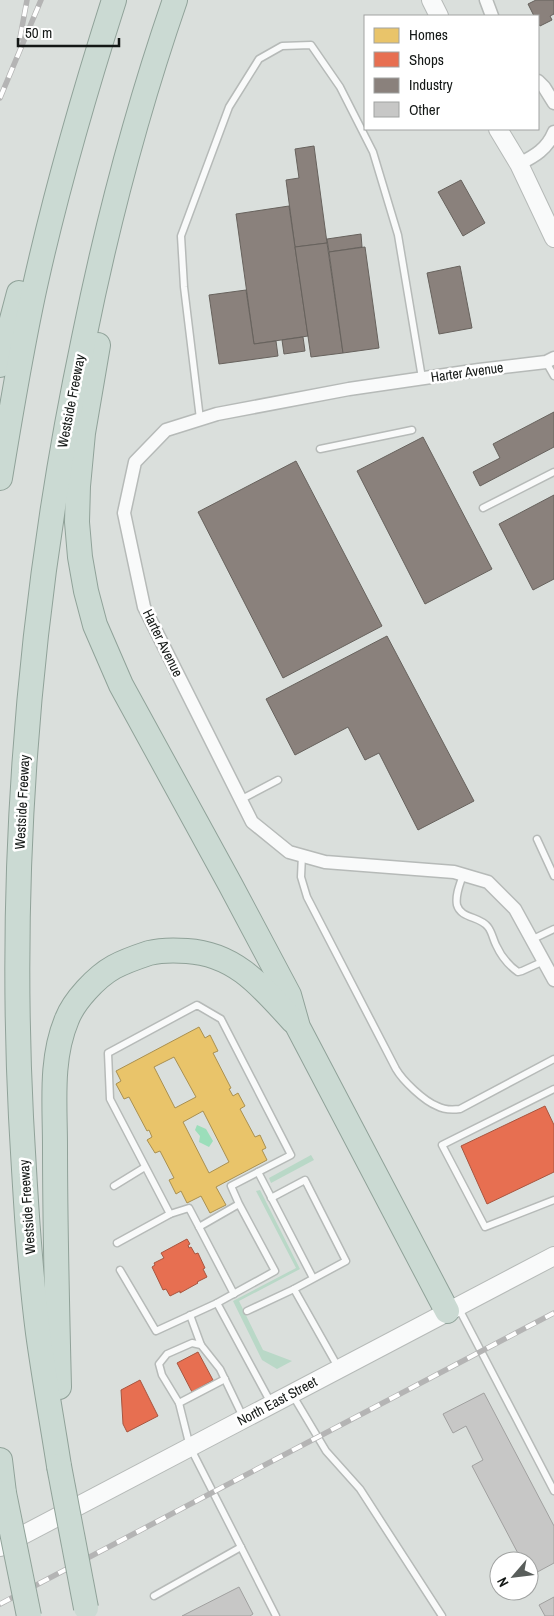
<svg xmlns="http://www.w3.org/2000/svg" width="554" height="1616" viewBox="0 0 554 1616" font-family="'Archivo Narrow',sans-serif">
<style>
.green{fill:#b9d8c7}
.water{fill:#9bdeba}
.homes{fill:#e9c46a;stroke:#a99051;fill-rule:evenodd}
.shops{fill:#e76f51;stroke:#a8553f}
.industry{fill:#8a817c;stroke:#67625d}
.building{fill:#c7c7c6;stroke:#a0a09f}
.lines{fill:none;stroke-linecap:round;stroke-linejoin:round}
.lane-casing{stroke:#b6bab8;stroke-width:9}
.street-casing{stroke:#b6bab8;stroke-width:15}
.secondary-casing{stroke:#b6bab8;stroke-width:20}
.highway-casing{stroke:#90a299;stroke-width:26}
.lane{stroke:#f9fafa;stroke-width:6}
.street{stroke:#f9fafa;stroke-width:12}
.secondary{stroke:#f9fafa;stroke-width:18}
.highway{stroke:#cbdad3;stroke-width:24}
.rail-casing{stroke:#b4b4b4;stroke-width:5.5}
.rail{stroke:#fff;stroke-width:4;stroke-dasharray:11;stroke-linecap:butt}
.highway-bridge-casing{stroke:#90a299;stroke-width:26;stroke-linecap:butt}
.highway-bridge{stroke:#cbdad3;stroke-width:24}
.labels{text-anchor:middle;stroke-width:5;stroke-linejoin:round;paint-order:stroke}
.street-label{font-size:14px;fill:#141816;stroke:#fff}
</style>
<rect width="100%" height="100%" fill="#dadfdc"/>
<g class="green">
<polygon points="311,1155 314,1160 271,1183 269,1178"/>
<polygon points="260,1190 300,1269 239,1301 263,1350 292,1361 277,1369 262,1360 233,1301 296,1268 256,1191"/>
</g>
<polygon class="water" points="197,1125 206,1129 213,1141 209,1147 199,1142 200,1136 195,1130"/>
<path class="homes" d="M199 1027 205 1038 210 1035 218 1051 213 1053 231 1088 229 1089 233 1096 238 1093 245 1106 240 1109 255 1137 260 1135 266 1148 262 1150 267 1160 216 1187 226 1205 210 1213 201 1196 187 1203 181 1191 176 1194 169 1180 174 1178 160 1151 155 1153 147 1140 152 1137 149 1130 147 1131 129 1097 124 1099 116 1084 121 1081 116 1071ZM174 1057 196 1097 175 1108 154 1067ZM203 1111 229 1162 209 1173 183 1122Z"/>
<g class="shops">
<polygon points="545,1106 554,1125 554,1172 487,1204 461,1146"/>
<polygon points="187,1239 190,1244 188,1245 189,1248 191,1247 195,1254 198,1253 205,1268 203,1269 207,1277 197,1282 198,1283 180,1293 180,1291 170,1296 166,1289 163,1290 152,1267 155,1265 154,1263 164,1258 161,1253"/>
<polygon points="198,1352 213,1380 192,1392 177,1363"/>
<polygon points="140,1380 158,1416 127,1432 123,1424 121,1390"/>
</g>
<g class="industry">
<polygon points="536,0 554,0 554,14 550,16 552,20 540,26 538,23 538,16 534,16 528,4"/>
<polygon points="314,146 327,243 295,247 286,180 299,178 295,149"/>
<polygon points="461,180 485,223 463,236 438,192"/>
<polygon points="289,206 308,336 254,344 236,214"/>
<polygon points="361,234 362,247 329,252 327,239"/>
<polygon points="327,243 343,353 311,357 295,247"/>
<polygon points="365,247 379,348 343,353 329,252"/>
<polygon points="460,266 472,328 439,334 427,273"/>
<polygon points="246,290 254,344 276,341 278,356 219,364 209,295"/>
<polygon points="303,337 305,351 284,354 282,340"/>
<polygon points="554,412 554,447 480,486 473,472 500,458 493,444"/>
<polygon points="423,437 492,569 425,604 357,471"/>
<polygon points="296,461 382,626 283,678 198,512"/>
<polygon points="554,495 554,579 533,590 499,524"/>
<polygon points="387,636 474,801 418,830 379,753 365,760 348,727 295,755 266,699"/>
</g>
<g class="building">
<polygon points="484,1393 554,1526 554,1563 530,1576 529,1561 522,1561 472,1466 483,1460 466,1426 453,1433 443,1414"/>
<polygon points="239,1587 253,1614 250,1616 182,1616"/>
<polygon points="554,1597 554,1616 545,1616 539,1605"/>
</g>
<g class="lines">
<defs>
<g id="lane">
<polyline points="546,362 554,376"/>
<polyline points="200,419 184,287 181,236 229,107 259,59 282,46 311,45 340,87 373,152 398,235 422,378"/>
<polyline points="320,449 412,430"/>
<polyline points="483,508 554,472"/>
<polyline points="240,800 278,780"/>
<polyline points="537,839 554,876"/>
<path d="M302 855 301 877 307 897 396 1069C403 1081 424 1101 437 1106 444 1110 452 1110 460 1109L554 1059"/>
<path d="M463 875C460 884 455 895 457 905 461 919 480 916 488 927 492 932 493 939 496 945 501 956 508 965 518 972L522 971 544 961"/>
<polyline points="533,939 554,929"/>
<polyline points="554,1089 442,1145 485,1227 554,1200"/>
<polyline points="258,1172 313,1278"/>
<polyline points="114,1186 145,1167"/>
<polyline points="271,1198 305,1180 346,1261 294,1289 338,1367"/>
<polyline points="239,1204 231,1186 291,1155 221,1019 197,1005 108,1053 110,1099 170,1214 189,1208 199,1227 239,1204 275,1271 217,1303 271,1403"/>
<polyline points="199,1227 234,1294"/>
<polyline points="117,1243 170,1214"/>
<polyline points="120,1270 156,1331 217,1303"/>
<polyline points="458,1307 554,1491"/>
<polyline points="247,1311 294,1289"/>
<polyline points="190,1315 201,1345"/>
<polyline points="292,1394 326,1451 360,1489 442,1616"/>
<polyline points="179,1403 225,1379"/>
<polyline points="243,1417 220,1369 201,1345 192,1343 167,1354 159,1364 162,1375 179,1403 190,1447 276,1616"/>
<polyline points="154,1596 241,1547"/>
</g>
<g id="street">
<polyline points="486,0 492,16"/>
<polyline points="538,81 544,87 554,103"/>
<path d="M519 164C535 156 547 149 554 132"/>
<polyline points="554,358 546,362 479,370 349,389 217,414 166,430 135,462 124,513 144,607 252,822 289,852 325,862 454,872 488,882 515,909 554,980"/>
</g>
<g id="secondary">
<polyline points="431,0 439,16"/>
<polyline points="498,129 519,164 554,238"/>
<polyline points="0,1547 554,1256"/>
</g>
<g id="highway">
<polyline points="98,345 83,433 78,486 77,522 80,557 86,591 95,625 121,685 230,884 289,995 298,1027 447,1311"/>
<polyline points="0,365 19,293"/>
<path d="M0 478C11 411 22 343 37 277 58 184 85 91 114 0"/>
<path d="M59 1387C57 1307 55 1227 55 1146 55 1104 50 1059 67 1019 74 1001 96 977 114 967 125 961 137 957 149 953 161 950 174 950 187 951 236 954 262 987 293 1021"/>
<polyline points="0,1460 4,1493"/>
<path d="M59 1466C52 1421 44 1377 38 1333 29 1262 25 1189 21 1117 8 856 30 594 84 338 107 224 137 110 175 0"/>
</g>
</defs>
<use href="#lane" class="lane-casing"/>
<use href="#street" class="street-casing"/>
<use href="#secondary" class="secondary-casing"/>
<use href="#highway" class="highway-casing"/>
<use href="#lane" class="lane"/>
<use href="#street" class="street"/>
<use href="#secondary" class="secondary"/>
<use href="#highway" class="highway"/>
<defs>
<g id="rail">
<polyline points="20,38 27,0"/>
<polyline points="0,98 41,0"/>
<polyline points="0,1604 554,1313"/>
</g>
</defs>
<use href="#rail" class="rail-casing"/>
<use href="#rail" class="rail"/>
<defs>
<g id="highway-bridge">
<polyline points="59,1466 86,1608"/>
<polyline points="4,1493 29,1616"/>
</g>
</defs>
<use href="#highway-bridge" class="highway-bridge-casing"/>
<use href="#highway-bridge" class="highway-bridge"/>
</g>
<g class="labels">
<g class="street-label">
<text transform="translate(467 372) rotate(-8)" y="5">Harter Avenue</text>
<text transform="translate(71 401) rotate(-79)" y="5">Westside Freeway</text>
<text transform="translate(163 643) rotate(64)" y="5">Harter Avenue</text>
<text transform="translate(22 802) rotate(-87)" y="5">Westside Freeway</text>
<text transform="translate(27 1207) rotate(-94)" y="5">Westside Freeway</text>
<text transform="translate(277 1401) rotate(-28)" y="5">North East Street</text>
</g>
</g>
<rect x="364" y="15" width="175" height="115" fill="#ffffff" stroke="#a1a3a2"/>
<rect x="374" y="28" width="25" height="15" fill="#e9c46a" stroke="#a1a3a2"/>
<text x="409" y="40" font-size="15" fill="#141816">Homes</text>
<rect x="374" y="52" width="25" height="15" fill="#e76f51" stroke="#a1a3a2"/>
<text x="409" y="65" font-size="15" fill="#141816">Shops</text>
<rect x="374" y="78" width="25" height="15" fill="#8a817c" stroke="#a1a3a2"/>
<text x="409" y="90" font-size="15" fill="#141816">Industry</text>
<rect x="374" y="102" width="25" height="15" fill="#c7c7c6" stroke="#a1a3a2"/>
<text x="409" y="115" font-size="15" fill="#141816">Other</text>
<g transform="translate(514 1576) rotate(242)"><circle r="24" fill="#ffffff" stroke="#a1a3a2"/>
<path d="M0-4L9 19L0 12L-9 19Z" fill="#595e5b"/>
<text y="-8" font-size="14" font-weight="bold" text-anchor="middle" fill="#141816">N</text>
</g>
<path d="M18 38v8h101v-8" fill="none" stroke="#141816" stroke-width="2.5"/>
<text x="25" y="38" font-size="15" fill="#141816" stroke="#ffffff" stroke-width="4" paint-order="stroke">50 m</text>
</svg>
